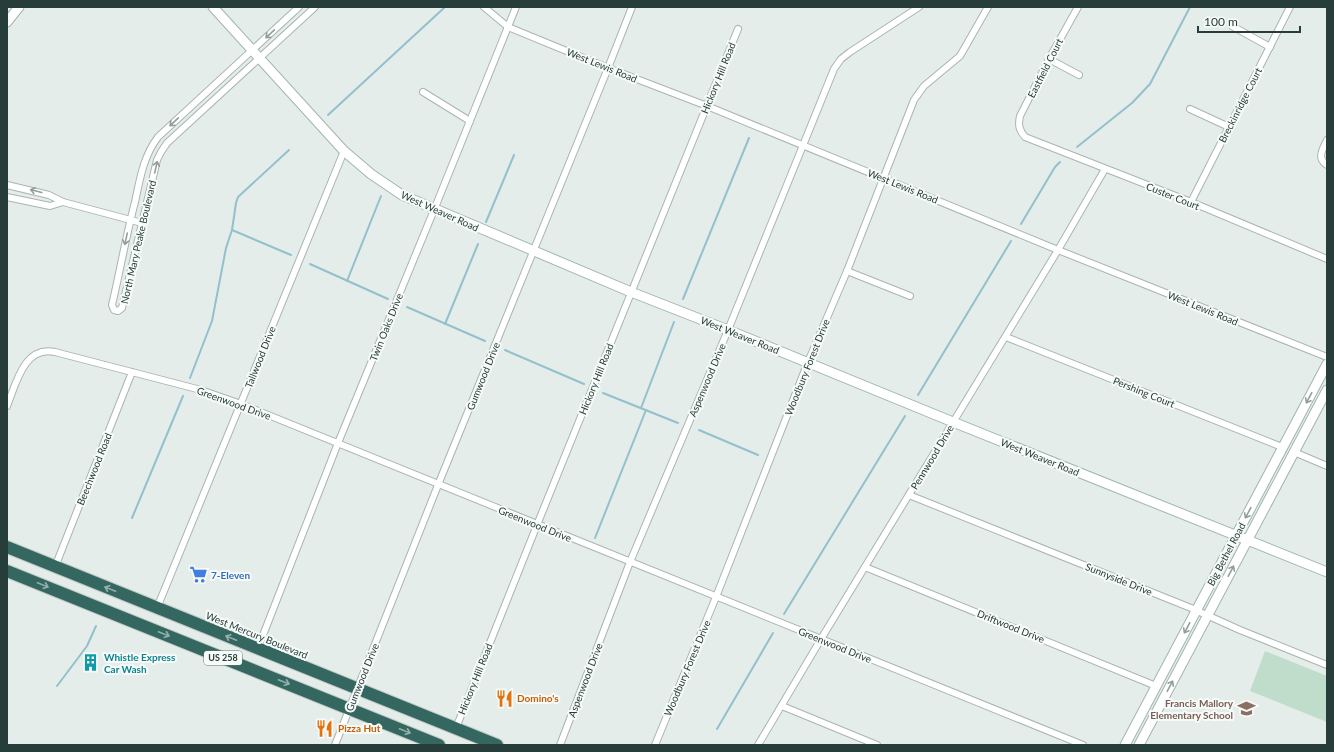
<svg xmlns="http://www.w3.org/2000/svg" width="1334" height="752" viewBox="0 0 1334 752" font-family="Lato,sans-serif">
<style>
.green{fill:#c0dcca}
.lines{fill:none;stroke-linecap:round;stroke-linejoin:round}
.stream{stroke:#93c0cd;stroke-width:2}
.street-casing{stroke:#a8b5b1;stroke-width:8}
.secondary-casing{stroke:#a1b5af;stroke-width:11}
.highway-casing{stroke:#c2c9c8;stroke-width:14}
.street{stroke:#fff;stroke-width:6}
.secondary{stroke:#fff;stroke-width:9}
.highway{stroke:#346760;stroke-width:12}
.oneway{stroke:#929e9c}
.oneway2{stroke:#95b0ac}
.labels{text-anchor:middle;stroke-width:4;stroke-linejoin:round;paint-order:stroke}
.shield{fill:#f6faf8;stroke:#647672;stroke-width:1}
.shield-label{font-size:9px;font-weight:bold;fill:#263d39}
.street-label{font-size:10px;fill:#263d39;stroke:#f6faf8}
.shop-label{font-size:10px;font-weight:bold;fill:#366cbe;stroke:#f6faf8;text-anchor:start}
.culture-label{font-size:10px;font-weight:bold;fill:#0d838f;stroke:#f6faf8;text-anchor:start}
.food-label{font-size:10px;font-weight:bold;fill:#c56008;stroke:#f6faf8;text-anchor:start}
.education-label{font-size:10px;font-weight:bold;fill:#785e54;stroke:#f6faf8;text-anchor:end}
</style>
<rect width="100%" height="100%" fill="#e5edea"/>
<polygon class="green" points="1265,651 1327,676 1327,722 1250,691"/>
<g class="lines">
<g class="stream">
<polyline points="328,115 445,7"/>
<polyline points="1077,147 1132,103 1150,84 1190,7"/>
<polyline points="486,222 514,155"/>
<polyline points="1021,224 1055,167 1060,162"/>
<polyline points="232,230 291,255"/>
<polyline points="310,264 388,299"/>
<polyline points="347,281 381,196"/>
<polyline points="683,299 749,138"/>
<polyline points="407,307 485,341"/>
<polyline points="445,324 478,244"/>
<polyline points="505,350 584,384"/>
<polyline points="190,378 212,321 226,248 232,230 236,203 238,197 289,150"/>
<polyline points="603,393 678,423"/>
<polyline points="918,395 1011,241"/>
<polyline points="641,408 674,322"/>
<polyline points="699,430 758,455"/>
<polyline points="132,518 183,396"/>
<polyline points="595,538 646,410"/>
<polyline points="784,614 905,416"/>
<polyline points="57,686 87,646 96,626"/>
<polyline points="717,729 773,633"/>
</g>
<defs>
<g id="street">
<path d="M299 7 158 137C143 157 140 179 135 202 126 236 120 271 112 305L114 310 118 311 122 308 157 160 161 152 167 143 315 7"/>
<polyline points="484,7 508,27 608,68 707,106 1058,250 1327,357"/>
<path d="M1078 7 1049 59 1020 116C1018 125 1019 130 1025 137L1191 202 1327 259"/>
<polyline points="1232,26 1270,47"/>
<polyline points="1049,59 1079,75"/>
<polyline points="423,92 470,121"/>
<polyline points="1190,109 1229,127"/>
<path d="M1327 140C1323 149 1316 158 1327 165"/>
<polyline points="7,185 49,195 63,202 142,223"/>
<polyline points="7,197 50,206 63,202"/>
<polyline points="1191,202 1290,7"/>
<polyline points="847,271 910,296"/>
<polyline points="1006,337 1282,447"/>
<path d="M7 406C16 384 24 345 55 352L201 390 241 404 1083 745"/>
<polyline points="1294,452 1327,466"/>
<polyline points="909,495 1191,608 1240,630 1327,665"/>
<polyline points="55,567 132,372"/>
<polyline points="865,567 1156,686"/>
<polyline points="157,608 344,151"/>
<polyline points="258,648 338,443 434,210 516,7"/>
<polyline points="782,706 877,745"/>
<polyline points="456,728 537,525 738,29"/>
<polyline points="335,745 438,485 608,68 632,7"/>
<polyline points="560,745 630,562 728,330 834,69 841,59 850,52 919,7"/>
<polyline points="655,745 716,597 808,362 847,271 914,100 924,86 960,56 988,7"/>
<polyline points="758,745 821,639 1058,250 1105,169"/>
</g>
<g id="secondary">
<polyline points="213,7 344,151 371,174 402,195 631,292 728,330 953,422 1327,572"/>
<polyline points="7,22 19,7"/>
<polyline points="1125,745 1327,364"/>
<polyline points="1139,745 1327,390"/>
</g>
<g id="highway">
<polyline points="7,547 497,745"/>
<polyline points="7,571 439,745"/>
</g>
</defs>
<use href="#street" class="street-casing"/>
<use href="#secondary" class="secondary-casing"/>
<use href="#highway" class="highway-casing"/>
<use href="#street" class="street"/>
<use href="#secondary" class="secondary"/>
<use href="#highway" class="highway"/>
</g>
<defs><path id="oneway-shaft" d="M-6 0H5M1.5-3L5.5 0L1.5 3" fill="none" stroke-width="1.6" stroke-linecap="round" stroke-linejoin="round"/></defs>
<g class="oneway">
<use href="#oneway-shaft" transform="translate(270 34) rotate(137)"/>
<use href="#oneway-shaft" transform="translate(174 122) rotate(137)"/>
<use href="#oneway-shaft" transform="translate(156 167) rotate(-77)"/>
<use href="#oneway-shaft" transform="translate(36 191) rotate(-166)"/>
<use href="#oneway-shaft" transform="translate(126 239) rotate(102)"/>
<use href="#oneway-shaft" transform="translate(1309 398) rotate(118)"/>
<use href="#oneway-shaft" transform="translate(1248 513) rotate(118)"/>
<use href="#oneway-shaft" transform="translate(1231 571) rotate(-62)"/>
<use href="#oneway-shaft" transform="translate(1187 628) rotate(118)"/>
<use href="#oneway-shaft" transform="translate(1170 686) rotate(-62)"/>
</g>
<g class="oneway2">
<use href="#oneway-shaft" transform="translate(43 585) rotate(22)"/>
<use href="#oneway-shaft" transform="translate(110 589) rotate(-158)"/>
<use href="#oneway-shaft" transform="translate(164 634) rotate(22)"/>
<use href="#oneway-shaft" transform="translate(231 638) rotate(-158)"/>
<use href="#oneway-shaft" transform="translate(284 682) rotate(22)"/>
<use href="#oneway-shaft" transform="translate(405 731) rotate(22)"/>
</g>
<defs>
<symbol id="supermarket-bare" viewBox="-9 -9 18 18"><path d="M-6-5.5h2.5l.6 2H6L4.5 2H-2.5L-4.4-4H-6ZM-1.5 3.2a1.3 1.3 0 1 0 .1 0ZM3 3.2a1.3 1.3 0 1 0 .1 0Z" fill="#3f7fe0" stroke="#f6faf8" stroke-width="2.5" paint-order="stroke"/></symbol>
<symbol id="building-bare" viewBox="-9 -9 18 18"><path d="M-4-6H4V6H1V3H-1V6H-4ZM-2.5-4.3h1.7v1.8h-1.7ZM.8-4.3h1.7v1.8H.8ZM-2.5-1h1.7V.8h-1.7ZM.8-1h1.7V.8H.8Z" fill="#0f9aa8" stroke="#f6faf8" stroke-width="2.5" paint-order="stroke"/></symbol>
<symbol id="restaurant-bare" viewBox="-9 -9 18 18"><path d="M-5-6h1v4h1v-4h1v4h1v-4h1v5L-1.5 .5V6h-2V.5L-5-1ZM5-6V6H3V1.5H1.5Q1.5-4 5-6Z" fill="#e8710a" stroke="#f6faf8" stroke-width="2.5" paint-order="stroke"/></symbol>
<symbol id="school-bare" viewBox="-9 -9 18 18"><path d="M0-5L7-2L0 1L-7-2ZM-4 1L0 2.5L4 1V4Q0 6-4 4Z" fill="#8d6e63" stroke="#f6faf8" stroke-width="2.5" paint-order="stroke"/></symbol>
</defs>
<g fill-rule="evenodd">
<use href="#supermarket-bare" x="186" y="562" width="25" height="25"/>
<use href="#building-bare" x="78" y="650" width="25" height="25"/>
<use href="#restaurant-bare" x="492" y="686" width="25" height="25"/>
<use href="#school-bare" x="1234" y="696" width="25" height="25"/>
<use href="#restaurant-bare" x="312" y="716" width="25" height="25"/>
</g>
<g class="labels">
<rect class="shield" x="204" y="651" width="38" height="14" rx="3"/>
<g class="shield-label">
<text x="223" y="661">US 258</text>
</g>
<g class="street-label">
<text transform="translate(602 65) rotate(22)" y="4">West Lewis Road</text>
<text transform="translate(1045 68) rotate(-63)" y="4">Eastfield Court</text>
<text transform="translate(718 78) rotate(-68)" y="4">Hickory Hill Road</text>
<text transform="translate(1240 105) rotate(-63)" y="4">Breckinridge Court</text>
<text transform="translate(903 186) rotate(22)" y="4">West Lewis Road</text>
<text transform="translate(1173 196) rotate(22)" y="4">Custer Court</text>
<text transform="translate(440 211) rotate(24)" y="4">West Weaver Road</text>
<text transform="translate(138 242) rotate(-77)" y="4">North Mary Peake Boulevard</text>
<text transform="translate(1203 308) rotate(22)" y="4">West Lewis Road</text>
<text transform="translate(386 327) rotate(-68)" y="4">Twin Oaks Drive</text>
<text transform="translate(740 335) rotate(22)" y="4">West Weaver Road</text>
<text transform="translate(260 357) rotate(-68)" y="4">Tallwood Drive</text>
<text transform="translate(807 367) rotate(-68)" y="4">Woodbury Forest Drive</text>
<text transform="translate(483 376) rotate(-68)" y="4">Gumwood Drive</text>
<text transform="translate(596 379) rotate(-68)" y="4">Hickory Hill Road</text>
<text transform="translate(707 380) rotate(-67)" y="4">Aspenwood Drive</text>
<text transform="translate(1144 392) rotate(22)" y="4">Pershing Court</text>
<text transform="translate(234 403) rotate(20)" y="4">Greenwood Drive</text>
<text transform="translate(932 457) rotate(-59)" y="4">Pennwood Drive</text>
<text transform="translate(1040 457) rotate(22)" y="4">West Weaver Road</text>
<text transform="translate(94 469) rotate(-68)" y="4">Beechwood Road</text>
<text transform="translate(535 524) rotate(22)" y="4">Greenwood Drive</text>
<text transform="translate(1226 554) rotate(-62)" y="4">Big Bethel Road</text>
<text transform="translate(1119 579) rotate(22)" y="4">Sunnyside Drive</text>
<text transform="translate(1011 626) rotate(22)" y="4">Driftwood Drive</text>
<text transform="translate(257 635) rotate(22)" y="4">West Mercury Boulevard</text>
<text transform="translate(835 645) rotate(22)" y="4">Greenwood Drive</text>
<text transform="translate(687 668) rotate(-67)" y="4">Woodbury Forest Drive</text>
<text transform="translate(362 677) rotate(-68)" y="4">Gumwood Drive</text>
<text transform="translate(475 679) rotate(-68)" y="4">Hickory Hill Road</text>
<text transform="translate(585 680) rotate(-69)" y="4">Aspenwood Drive</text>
</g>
<g class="shop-label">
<text x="211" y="579">7-Eleven</text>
</g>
<g class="culture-label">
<text x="104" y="661">Whistle Express<tspan x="104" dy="12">Car Wash</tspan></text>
</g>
<g class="food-label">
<text x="517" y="702">Domino's</text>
<text x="338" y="732">Pizza Hut</text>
</g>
<g class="education-label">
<text x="1233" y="707">Francis Mallory<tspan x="1233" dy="12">Elementary School</tspan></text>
</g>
</g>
<rect width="1334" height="752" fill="none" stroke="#263d39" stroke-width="16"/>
<path d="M1198 26v6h102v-6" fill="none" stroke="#263d39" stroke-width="2"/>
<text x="1204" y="26" font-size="12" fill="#263d39" stroke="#f6faf8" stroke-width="3" paint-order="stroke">100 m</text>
</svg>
